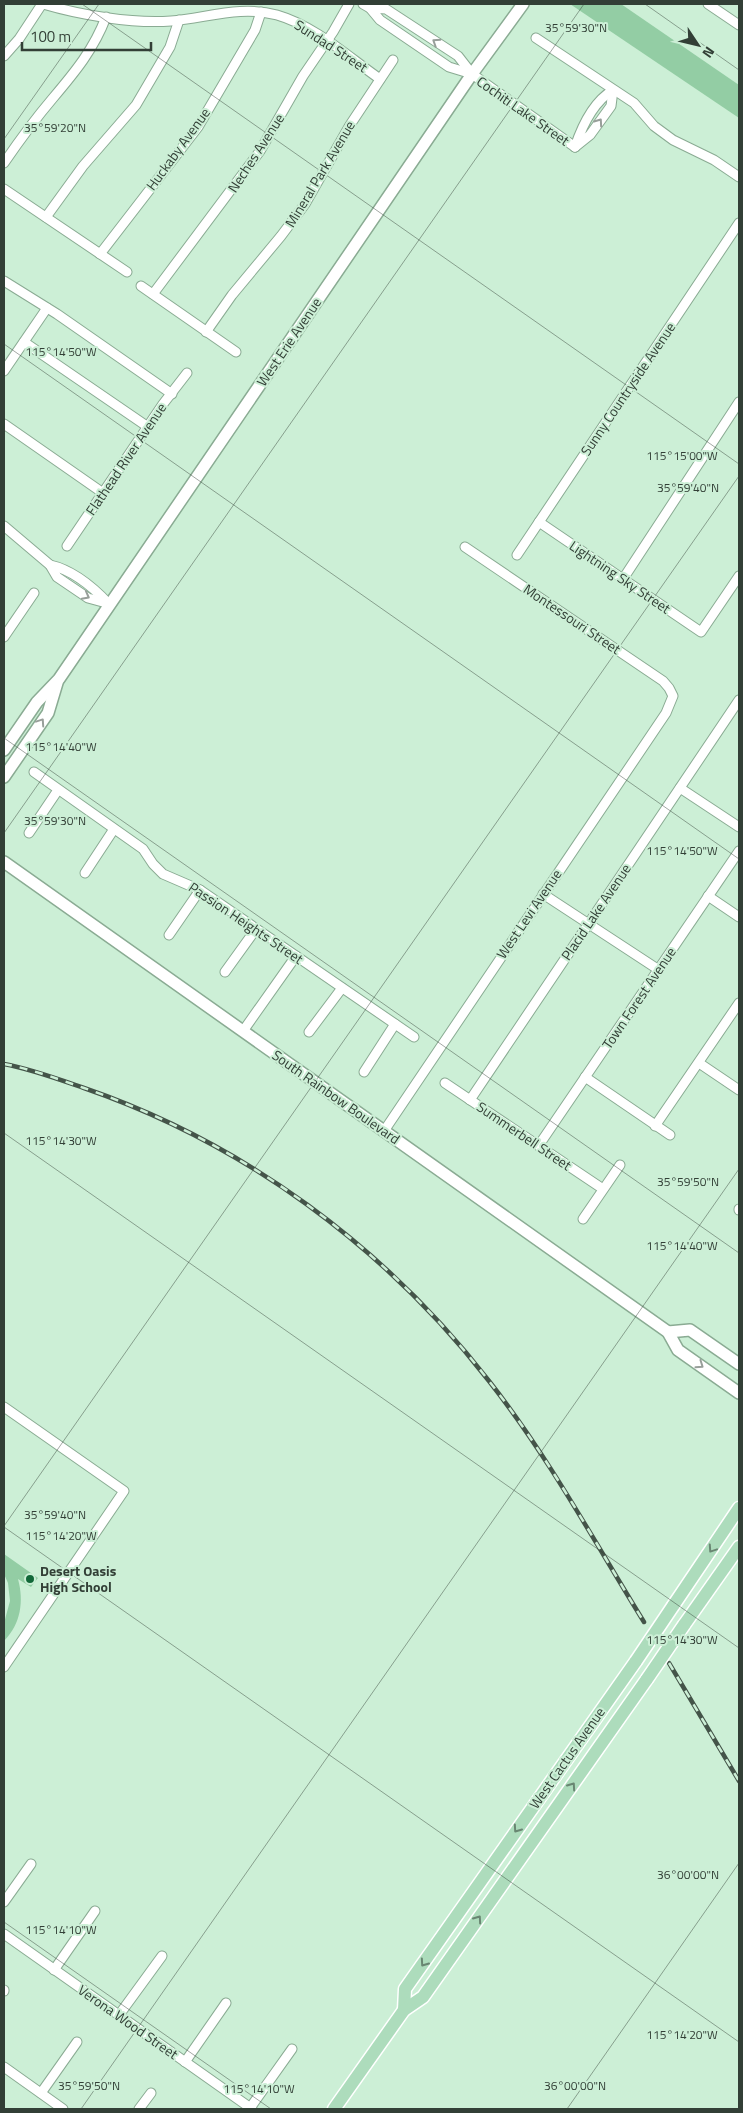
<svg xmlns="http://www.w3.org/2000/svg" width="743" height="2113" viewBox="0 0 743 2113" font-family="'Titillium Web',sans-serif">
<style>
.garden{fill:#93cda4}
.lines{fill:none;stroke-linecap:round;stroke-linejoin:round}
.street-casing{stroke:#8aab93;stroke-width:11}
.secondary-casing{stroke:#8aab93;stroke-width:14}
.primary-casing{stroke:#fff;stroke-width:15}
.street{stroke:#fff;stroke-width:9}
.secondary{stroke:#fff;stroke-width:11}
.primary{stroke:#addcbc;stroke-width:12}
.rail-casing{stroke:#445449;stroke-width:4.5}
.rail{stroke:#ccefd6;stroke-width:2.5;stroke-dasharray:8;stroke-linecap:butt}
.primary-bridge-casing{stroke:#fff;stroke-width:15;stroke-linecap:butt}
.primary-bridge{stroke:#addcbc;stroke-width:12}
.oneway{stroke:#989f9a}
.oneway2{stroke:#698672}
.ticks{fill:none;stroke:#323f36;stroke-width:1;stroke-opacity:0.45}
.poi-dot{fill:#126839;stroke:#ccefd6;stroke-width:2}
.labels{text-anchor:middle;stroke-width:4;stroke-linejoin:round;paint-order:stroke}
.street-label{font-size:14px;fill:#323f36;stroke:#ccefd6}
.poi-label{font-size:14px;font-weight:bold;fill:#323f36;stroke:#ccefd6;text-anchor:start}
.ticks-label{font-size:12px;text-anchor:middle;fill:#323f36;stroke:#ccefd6;stroke-width:4;stroke-linejoin:round;paint-order:stroke}
</style>
<rect width="100%" height="100%" fill="#ccefd6"/>
<g class="garden">
<polygon points="570,4 621,4 739,85 739,118"/>
<path d="M4 1554 38 1578 31 1587 18 1579C24 1601 21 1624 4 1641V1623L10 1601 8 1583 4 1574Z"/>
</g>
<g class="lines">
<defs>
<g id="street">
<path d="M43 4C80 15 133 24 171 21 207 18 241 5 277 15 315 26 347 56 380 79"/>
<polyline points="363,4 370,8 380,20 449,67 472,74"/>
<polyline points="708,4 739,25"/>
<polyline points="370,8 386,9 458,56 472,74 575,147"/>
<polyline points="536,38 634,103 654,126 673,140 714,160 739,177"/>
<polyline points="4,56 19,39 42,4"/>
<polyline points="575,147 590,135 611,106 613,90"/>
<path d="M575 147C582 126 593 102 613 90"/>
<path d="M4 163C19 141 36 118 53 98 75 72 94 49 106 17"/>
<polyline points="4,189 127,272"/>
<polyline points="46,217 83,166 136,105 170,47 179,20"/>
<polyline points="100,254 198,127 255,30 261,12"/>
<polyline points="4,281 57,314 172,394"/>
<polyline points="141,286 236,352"/>
<polyline points="153,294 260,151 303,76 333,32 349,4"/>
<polyline points="206,332 232,295 281,236 305,204 350,125 393,60"/>
<polyline points="24,342 148,427"/>
<polyline points="4,371 47,308"/>
<polyline points="4,424 103,493"/>
<polyline points="539,522 701,632 739,576"/>
<polyline points="4,526 50,565 57,577 88,598 110,604"/>
<polyline points="67,546 163,404 187,373"/>
<polyline points="517,555 739,223"/>
<path d="M50 565C73 570 93 587 109 604"/>
<polyline points="623,579 739,402"/>
<polyline points="4,637 34,593"/>
<polyline points="34,772 143,849 153,864 163,874 200,890 414,1037"/>
<polyline points="680,788 739,827"/>
<polyline points="29,833 58,790"/>
<polyline points="85,873 114,829"/>
<polyline points="543,894 659,970"/>
<polyline points="708,896 739,917"/>
<polyline points="169,935 200,890"/>
<polyline points="225,972 256,929"/>
<polyline points="243,1031 296,956"/>
<polyline points="309,1032 342,988"/>
<polyline points="699,1063 739,1090"/>
<polyline points="364,1072 395,1024"/>
<polyline points="585,1077 670,1135"/>
<polyline points="445,1083 603,1189"/>
<polyline points="470,1100 739,700"/>
<polyline points="655,1126 739,1003"/>
<polyline points="384,1131 666,713 673,696 669,688 663,681 465,547"/>
<polyline points="539,1145 739,851"/>
<polyline points="739,1210 739,1209"/>
<polyline points="583,1219 620,1165"/>
<polyline points="4,1407 124,1491 4,1667"/>
<polyline points="4,1902 31,1864"/>
<polyline points="4,1934 252,2109"/>
<polyline points="54,1970 95,1911"/>
<polyline points="4,1991 4,1990"/>
<polyline points="119,2015 162,1956"/>
<polyline points="185,2062 226,2003"/>
<polyline points="4,2067 63,2109"/>
<polyline points="41,2093 77,2042"/>
<polyline points="250,2108 292,2049"/>
<polyline points="139,2109 151,2093"/>
</g>
<g id="secondary">
<polyline points="4,750 37,702 59,679 472,74 523,4"/>
<polyline points="4,777 48,713 57,683"/>
<polyline points="4,862 668,1332 678,1350 739,1393"/>
<polyline points="668,1332 690,1330 739,1364"/>
</g>
<g id="primary">
<polyline points="673,1606 739,1508"/>
<polyline points="684,1625 739,1547"/>
<polyline points="404,2010 405,1989 636,1661"/>
<polyline points="334,2109 404,2010 423,1997 647,1679"/>
</g>
</defs>
<use href="#street" class="street-casing"/>
<use href="#secondary" class="secondary-casing"/>
<use href="#primary" class="primary-casing"/>
<use href="#street" class="street"/>
<use href="#secondary" class="secondary"/>
<use href="#primary" class="primary"/>
<defs>
<g id="rail">
<path d="M4 1064C31 1069 58 1079 84 1088 244 1143 385 1247 489 1381 548 1456 594 1541 644 1622"/>
<polyline points="669,1663 739,1781"/>
</g>
</defs>
<use href="#rail" class="rail-casing"/>
<use href="#rail" class="rail"/>
<defs>
<g id="primary-bridge">
<polyline points="636,1661 673,1606"/>
<polyline points="647,1679 684,1625"/>
</g>
</defs>
<use href="#primary-bridge" class="primary-bridge-casing"/>
<use href="#primary-bridge" class="primary-bridge"/>
</g>
<defs><path id="oneway-chevron" d="M-2-3.5L2.5 0L-2 3.5" fill="none" stroke-width="1.6" stroke-linecap="round" stroke-linejoin="round" transform="scale(1.25)"/></defs>
<g class="oneway">
<use href="#oneway-chevron" transform="translate(436 42) rotate(-147)"/>
<use href="#oneway-chevron" transform="translate(599 122) rotate(-55)"/>
<use href="#oneway-chevron" transform="translate(86 596) rotate(28)"/>
<use href="#oneway-chevron" transform="translate(41 722) rotate(-56)"/>
<use href="#oneway-chevron" transform="translate(700 1365) rotate(35)"/>
</g>
<g class="oneway2">
<use href="#oneway-chevron" transform="translate(712 1549) rotate(124)"/>
<use href="#oneway-chevron" transform="translate(572 1786) rotate(-55)"/>
<use href="#oneway-chevron" transform="translate(517 1829) rotate(125)"/>
<use href="#oneway-chevron" transform="translate(478 1919) rotate(-55)"/>
<use href="#oneway-chevron" transform="translate(424 1963) rotate(125)"/>
</g>
<path class="ticks" d="M82 4 739 464M645 4 739 70M4 139 99 4M4 344 739 859M4 738 739 1253M4 833 584 4M4 1133 739 1648M4 1526 739 476M4 1527 739 2042M4 1922 271 2109M81 2109 739 1169M567 2109 739 1863"/>
<circle class="poi-dot" cx="30" cy="1579" r="5"/>
<g class="labels">
<g class="street-label">
<text transform="translate(331 46) rotate(33)" y="5">Sundad Street</text>
<text transform="translate(523 111) rotate(35)" y="5">Cochiti Lake Street</text>
<text transform="translate(178 149) rotate(-54)" y="5">Huckaby Avenue</text>
<text transform="translate(256 153) rotate(-57)" y="5">Neches Avenue</text>
<text transform="translate(320 174) rotate(-59)" y="5">Mineral Park Avenue</text>
<text transform="translate(289 342) rotate(-56)" y="5">West Erie Avenue</text>
<text transform="translate(628 389) rotate(-56)" y="5">Sunny Countryside Avenue</text>
<text transform="translate(126 459) rotate(-56)" y="5">Flathead River Avenue</text>
<text transform="translate(620 577) rotate(34)" y="5">Lightning Sky Street</text>
<text transform="translate(572 619) rotate(34)" y="5">Montessouri Street</text>
<text transform="translate(596 912) rotate(-56)" y="5">Placid Lake Avenue</text>
<text transform="translate(529 914) rotate(-56)" y="5">West Levi Avenue</text>
<text transform="translate(246 923) rotate(34)" y="5">Passion Heights Street</text>
<text transform="translate(639 998) rotate(-56)" y="5">Town Forest Avenue</text>
<text transform="translate(336 1097) rotate(35)" y="5">South Rainbow Boulevard</text>
<text transform="translate(524 1136) rotate(34)" y="5">Summerbell Street</text>
<text transform="translate(567 1758) rotate(-55)" y="5">West Cactus Avenue</text>
<text transform="translate(128 2022) rotate(35)" y="5">Verona Wood Street</text>
</g>
<g class="poi-label">
<text x="40" y="1576">Desert Oasis<tspan x="40" dy="16">High School</tspan></text>
</g>
</g>
<g class="ticks-label">
<text x="576" y="32">35°59'30"N</text>
<text x="55" y="132">35°59'20"N</text>
<text x="61" y="356">115°14'50"W</text>
<text x="682" y="460">115°15'00"W</text>
<text x="688" y="492">35°59'40"N</text>
<text x="61" y="751">115°14'40"W</text>
<text x="55" y="825">35°59'30"N</text>
<text x="682" y="855">115°14'50"W</text>
<text x="61" y="1145">115°14'30"W</text>
<text x="688" y="1186">35°59'50"N</text>
<text x="682" y="1250">115°14'40"W</text>
<text x="55" y="1519">35°59'40"N</text>
<text x="61" y="1540">115°14'20"W</text>
<text x="682" y="1644">115°14'30"W</text>
<text x="688" y="1879">36°00'00"N</text>
<text x="61" y="1934">115°14'10"W</text>
<text x="682" y="2039">115°14'20"W</text>
<text x="89" y="2090">35°59'50"N</text>
<text x="575" y="2090">36°00'00"N</text>
<text x="259" y="2093">115°14'10"W</text>
</g>
<rect width="743" height="2113" fill="none" stroke="#323f36" stroke-width="10"/>
<g transform="translate(698 45) rotate(125)" stroke="#ccefd6" stroke-width="4" paint-order="stroke">
<path d="M0-4L9 19L0 12L-9 19Z" fill="#323f36"/>
<text y="-8" font-size="14" font-weight="bold" text-anchor="middle" fill="#323f36">N</text>
</g>
<path d="M22 42v8h129v-8" fill="none" stroke="#323f36" stroke-width="2.5"/>
<text x="30" y="42" font-size="15" fill="#323f36" stroke="#ccefd6" stroke-width="4" paint-order="stroke">100 m</text>
</svg>
